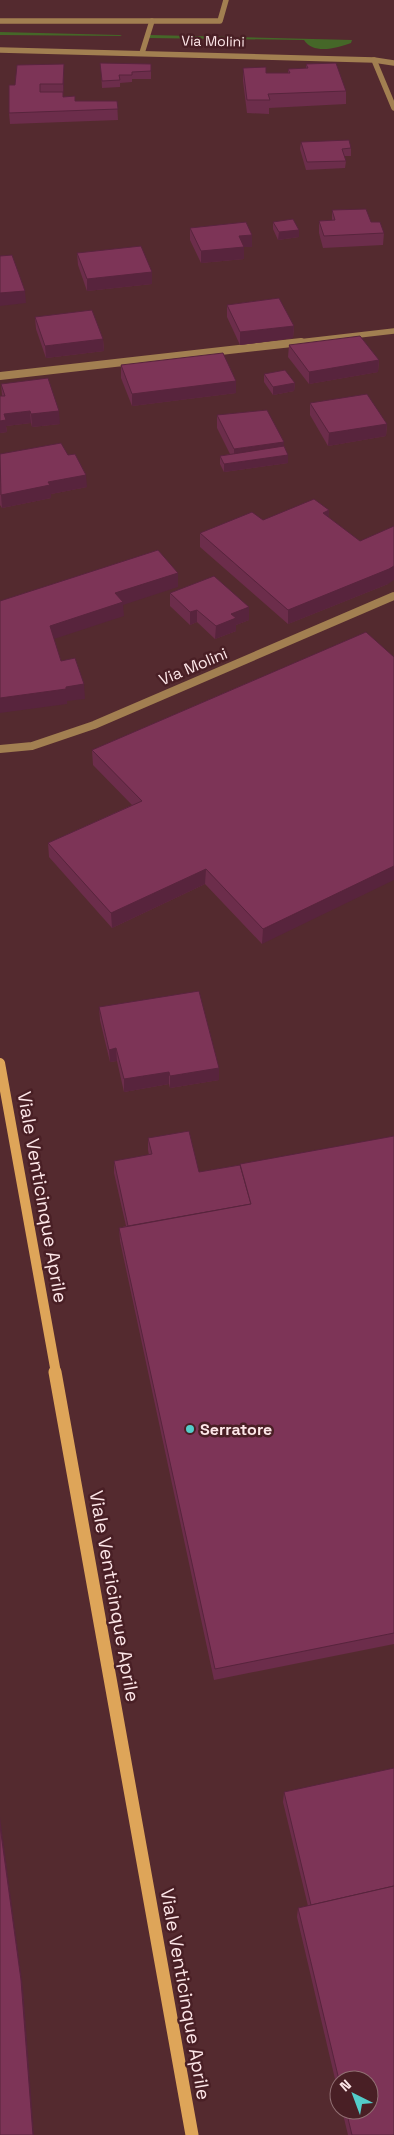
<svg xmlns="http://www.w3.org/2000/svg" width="394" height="2135" viewBox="0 0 394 2135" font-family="'Space Grotesk',sans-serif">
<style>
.green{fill:#456728}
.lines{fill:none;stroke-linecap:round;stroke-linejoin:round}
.service{stroke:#a27f51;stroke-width:5.5}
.minor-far1{stroke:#a27f51;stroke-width:5.5}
.minor{stroke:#a27f51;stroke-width:8}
.secondary-far1{stroke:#dea559;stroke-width:10}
.secondary{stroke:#dea559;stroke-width:13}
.wall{fill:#6c2d4b}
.shaded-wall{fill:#58243d}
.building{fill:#7d3457;stroke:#58243d}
.poi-dot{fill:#53cdca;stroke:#491f25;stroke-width:2}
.labels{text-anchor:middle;stroke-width:5;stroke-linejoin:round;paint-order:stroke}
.far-street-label{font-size:14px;fill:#fde6e8;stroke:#491f25}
.street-label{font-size:16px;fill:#fde6e8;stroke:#491f25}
.poi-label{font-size:16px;font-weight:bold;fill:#fde6e8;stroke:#491f25;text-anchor:start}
.near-street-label{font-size:19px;fill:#fde6e8;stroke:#491f25}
</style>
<rect width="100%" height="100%" fill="#542a2f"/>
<g class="green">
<polygon points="0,32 120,35 122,36 0,35"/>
<path d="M150 35 352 40 351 43C338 48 313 55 304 40L149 38Z"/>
</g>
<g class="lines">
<g class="service">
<polyline points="0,21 220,21 226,0"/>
<polyline points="142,53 152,21"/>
</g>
<g class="minor-far1">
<polyline points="0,50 374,60 394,108"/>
<polyline points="374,60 394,63"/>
<polyline points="290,343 394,331"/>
</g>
<g class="minor">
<polyline points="0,376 301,342"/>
<polyline points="0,749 32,746 94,725 394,596"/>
</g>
<polyline class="secondary-far1" points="0,1063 56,1373"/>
<polyline class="secondary" points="55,1372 192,2135"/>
</g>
<g class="wall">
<polygon points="64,64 64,75 63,97 75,101 117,101 118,120 10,124 9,113 15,85"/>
<polygon points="151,64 151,79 132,79 132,82 120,83 120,87 102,88 101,71"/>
<polygon points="306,64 346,91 346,104 269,108 269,114 247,113 243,81 243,68 266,73 288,73 288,69 306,68"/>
<polygon points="301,142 351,148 351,156 344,156 346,161 345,168 306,170 300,149"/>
<polygon points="332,210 371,222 384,233 383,245 323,248 319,233 319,221 332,220"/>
<polygon points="273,222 299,237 278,240 273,229"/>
<polygon points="190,228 252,235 252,247 244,247 244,259 201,263 190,240"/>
<polygon points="77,253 152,284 87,291 78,265"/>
<polygon points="227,305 294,326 293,338 240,345 227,317"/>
<polygon points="35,317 103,339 104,351 46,358 36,329"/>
<polygon points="289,345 379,360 378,372 309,384 288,357"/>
<polygon points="121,365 236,393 132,406 121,378"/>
<polygon points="264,374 295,383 294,391 273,395 264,382"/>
<polygon points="1,384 60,424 32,427 31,423 6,426 7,432 0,433 0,396 2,396"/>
<polygon points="310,403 387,424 386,436 328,446 310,415"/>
<polygon points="217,415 284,446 288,463 224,472 220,464 220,456 230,454 217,428"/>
<polygon points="0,454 68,455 87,487 51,494 51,498 2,508 0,505"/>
<polygon points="329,510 328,517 388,584 288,624 200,547 200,533 263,520"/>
<polygon points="170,593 249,620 236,625 236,631 215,639 197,622 190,625 170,606"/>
<polygon points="366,632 262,944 205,884 112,928 49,857 48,843 132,805 93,765 92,750"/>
<polygon points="99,1007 219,1068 219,1080 170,1088 169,1084 124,1092 117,1061 110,1062 100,1020"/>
<polygon points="394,1136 394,1644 214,1680 120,1241 119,1228 126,1226 114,1173 114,1161 149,1155 148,1150 148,1138 199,1172 240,1165"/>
<polygon points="284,1792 394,2135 348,2135 342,2110 369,2110 339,2080 339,2096 297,1917 298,1908 308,1906 283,1802"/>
</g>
<g class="shaded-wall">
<polygon points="64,64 64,95 63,84"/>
<polygon points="299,230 299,237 278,240 279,232"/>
<polygon points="252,235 252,247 244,247 244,259 201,263 201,251 239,236"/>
<polygon points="152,272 152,284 87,291 87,279"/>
<polygon points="25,291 26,303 0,306 0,293"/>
<polygon points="294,326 293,338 240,345 240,332"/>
<polygon points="103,339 104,351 46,358 45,346"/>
<polygon points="379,360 378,372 309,384 309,372"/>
<polygon points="236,381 236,393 132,406 132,394"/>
<polygon points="295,383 294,391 273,395 273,387"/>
<polygon points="30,411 31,423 6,426 7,432 0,433 0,421 4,414"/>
<polygon points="59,411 60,424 32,427 31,414"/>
<polygon points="387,424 386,436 328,446 329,433"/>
<polygon points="284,442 283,454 234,462 234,449"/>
<polygon points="288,455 288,463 224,472 224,464"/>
<polygon points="86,475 87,487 51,494 51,498 2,508 1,495 48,482"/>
<polygon points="329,510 328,525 323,513"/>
<polygon points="394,566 394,580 388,584 288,624 288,610"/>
<polygon points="178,573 178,587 123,605 124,616 51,640 50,626 115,593"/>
<polygon points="249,607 249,620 236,625 236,631 215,639 216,626 231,614"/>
<polygon points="197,610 197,622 190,625 190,612"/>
<polygon points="84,684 85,699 67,701 67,704 0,713 0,698"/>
<polygon points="394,866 394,880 262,944 263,929"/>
<polygon points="206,869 205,884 112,928 111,913"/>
<polygon points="116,1048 117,1061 110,1062 109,1050"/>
<polygon points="219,1068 219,1080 170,1088 170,1076"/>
<polygon points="169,1072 169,1084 124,1092 124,1079"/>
<polygon points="0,1817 23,1988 34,2135 33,2135 0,1826"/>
</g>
<g class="building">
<polygon points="100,63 151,64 151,71 132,72 132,75 119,75 120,80 102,81"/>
<polygon points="336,63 346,91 268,94 270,100 247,100 243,68 266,67 266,73 290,73 288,69 308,68 306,64"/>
<polygon points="64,64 63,84 40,84 40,92 63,92 63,97 75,96 75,101 117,101 118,109 9,113 9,85 15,85 17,65"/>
<polygon points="349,140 351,148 342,149 346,161 307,162 301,142"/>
<polygon points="366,209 371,222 380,222 384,233 324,236 319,221 335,220 332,210"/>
<polygon points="293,219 299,230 279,232 273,222"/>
<polygon points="246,222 252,235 239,236 244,247 201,251 190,228"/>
<polygon points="141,246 152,272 87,279 77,253"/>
<polygon points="12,255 25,291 0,293 0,256"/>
<polygon points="279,298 294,326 240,332 227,305"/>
<polygon points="92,310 103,339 45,346 35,317"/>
<polygon points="360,336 379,360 309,372 289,345"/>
<polygon points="223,353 236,381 132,394 121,365"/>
<polygon points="285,370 295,383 273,387 264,374"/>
<polygon points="48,378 59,411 31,414 30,411 4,414 6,420 0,421 0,396 5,396 1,384"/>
<polygon points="367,394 387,424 329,433 310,403"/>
<polygon points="267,410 284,442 234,449 217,415"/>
<polygon points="61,443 68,455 75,454 86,475 48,482 50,485 1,495 0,454"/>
<polygon points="284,446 288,455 224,464 220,456"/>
<polygon points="314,499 329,510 323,513 360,541 394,526 394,566 389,569 288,610 200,533 252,512 263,520"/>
<polygon points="158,550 178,573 115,593 123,602 50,626 61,661 75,658 84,684 66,687 66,689 0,698 0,601"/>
<polygon points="214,576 249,607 231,614 236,618 216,626 197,610 190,612 170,593"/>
<polygon points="366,632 394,657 394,866 263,929 206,869 111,913 48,843 142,801 92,750"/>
<polygon points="199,991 219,1068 170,1076 169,1072 124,1079 116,1048 109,1050 99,1007"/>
<polygon points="189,1131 199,1172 240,1165 251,1204 128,1226 114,1161 152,1154 148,1138"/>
<polygon points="394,1136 394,1633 215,1669 119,1228 251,1204 240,1164"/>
<polygon points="394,1768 394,1886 311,1905 284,1792"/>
<polygon points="0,1826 21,1980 33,2135 0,2135"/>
<polygon points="394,1886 394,2135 352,2135 346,2110 369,2110 369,2080 339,2080 298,1908"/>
</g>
<circle class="poi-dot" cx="190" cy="1429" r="5"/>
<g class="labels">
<g class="far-street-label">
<text transform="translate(213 41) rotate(1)" y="5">Via Molini</text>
</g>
<g class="street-label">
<text transform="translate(193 666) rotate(-23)" y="6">Via Molini</text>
</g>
<g class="poi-label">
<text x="200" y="1435">Serratore</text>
</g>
<g class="near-street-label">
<text transform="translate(43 1197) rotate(80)" y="7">Viale Venticinque Aprile</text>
<text transform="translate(115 1596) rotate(80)" y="7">Viale Venticinque Aprile</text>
<text transform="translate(186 1994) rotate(80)" y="7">Viale Venticinque Aprile</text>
</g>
</g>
<g transform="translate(354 2095) rotate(318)"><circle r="24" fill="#491f25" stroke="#916f73"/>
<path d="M0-4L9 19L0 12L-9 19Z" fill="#53cdca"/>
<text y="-8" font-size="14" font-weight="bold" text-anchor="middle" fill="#fde6e8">N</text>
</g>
</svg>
